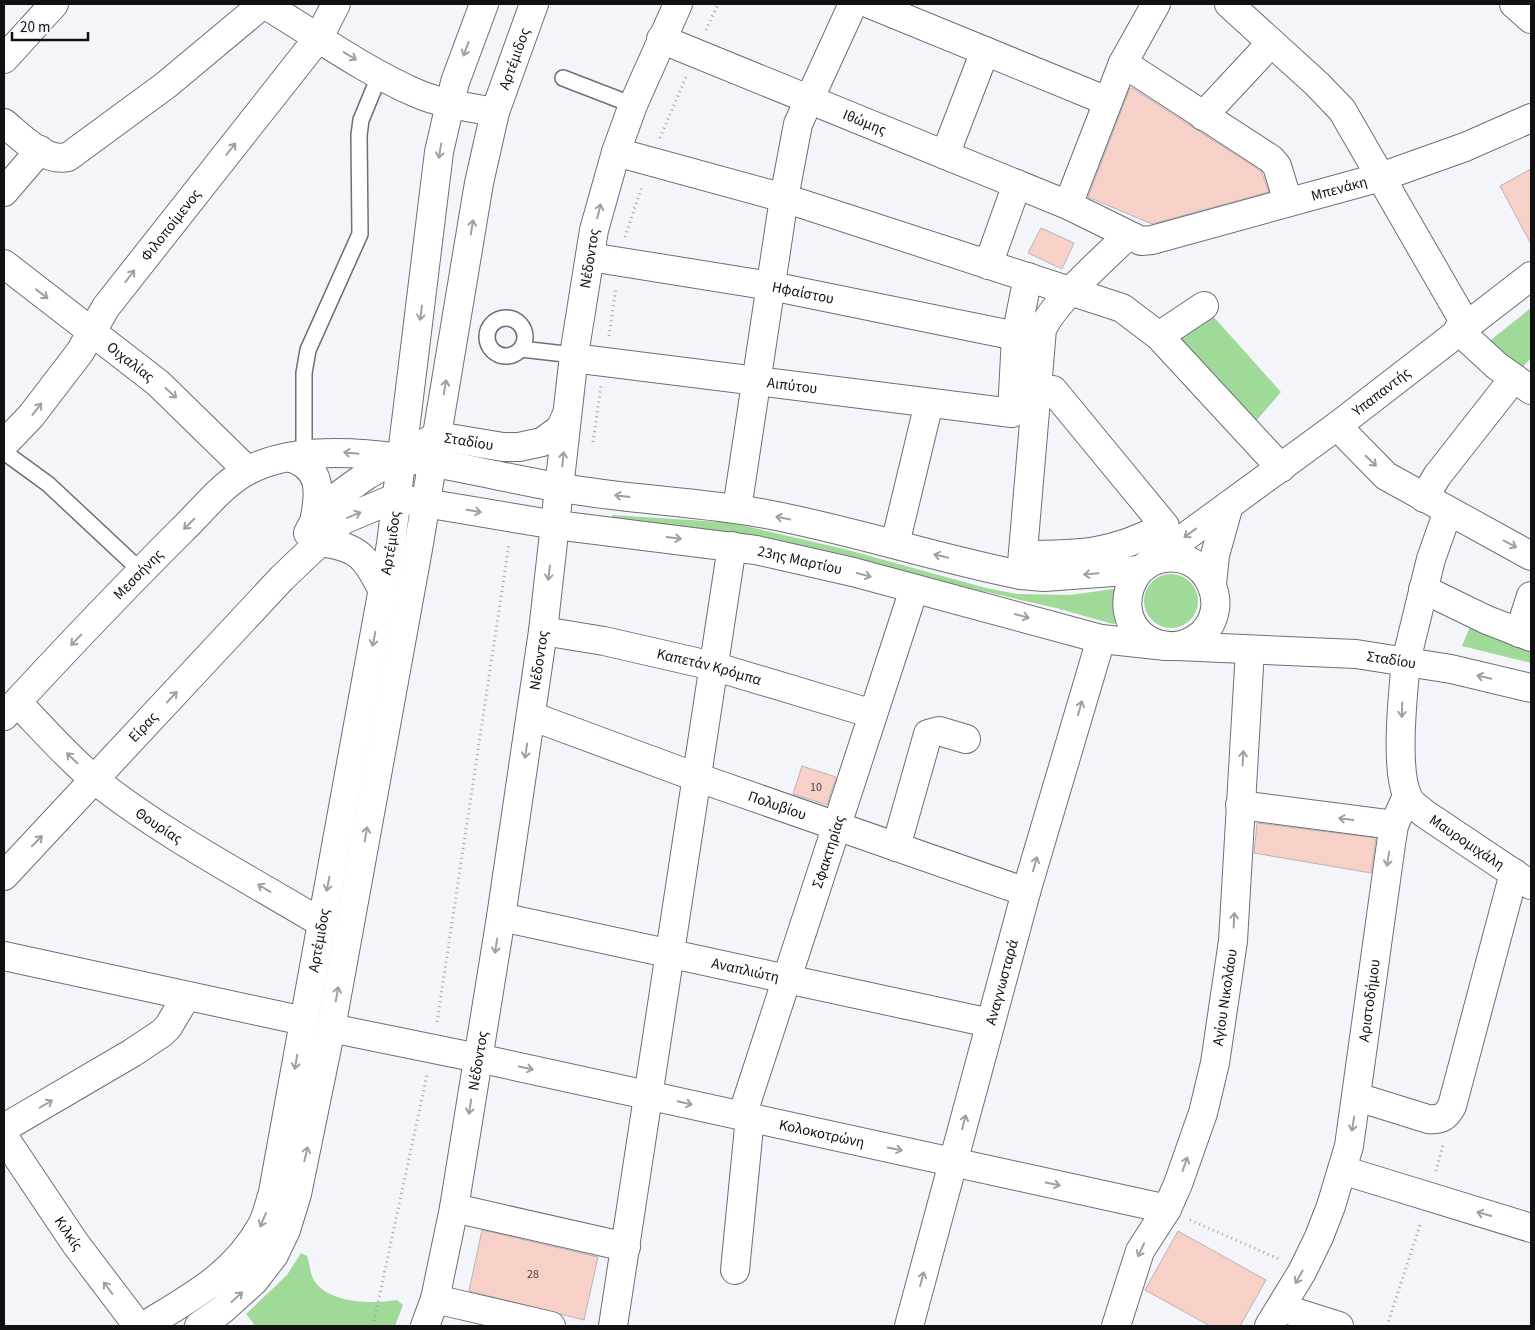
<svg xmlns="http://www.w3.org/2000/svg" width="1535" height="1330" viewBox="0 0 1535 1330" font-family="'Source Sans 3',sans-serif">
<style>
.green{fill:#a0da98}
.building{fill:#f7d1c8;stroke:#bbb4b2}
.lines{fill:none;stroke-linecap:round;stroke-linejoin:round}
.lane-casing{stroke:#6d6f74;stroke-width:18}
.street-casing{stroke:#6d6f74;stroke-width:30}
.secondary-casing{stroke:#6d6f74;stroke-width:30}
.primary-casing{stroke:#6d6f74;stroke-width:30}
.path{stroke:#a2a3a7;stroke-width:3;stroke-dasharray:1 4;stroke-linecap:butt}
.lane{stroke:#fff;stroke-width:15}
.street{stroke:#fff;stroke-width:28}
.secondary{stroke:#fff;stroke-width:28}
.primary{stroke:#fff;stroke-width:28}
.oneway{stroke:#a0a0a1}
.labels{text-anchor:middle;stroke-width:4;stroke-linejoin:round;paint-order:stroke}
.number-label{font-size:12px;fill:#4a4140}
.street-label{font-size:15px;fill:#111113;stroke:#f4f5fb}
</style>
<rect width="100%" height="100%" fill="#f4f5fb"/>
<g class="green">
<polygon points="1204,306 1281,392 1249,429 1159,336"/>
<polygon points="1531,308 1531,358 1521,369 1487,343"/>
<polygon points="612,515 721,522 741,525 844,549 986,588 1017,594 1070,595 1120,588 1119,623 1113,624 1056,608 788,547 612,521"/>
<circle cx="1171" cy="601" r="27"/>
<polygon points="1471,624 1531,647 1531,663 1462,646"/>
<path d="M301 1253 307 1256C310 1264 310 1275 315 1282 331 1304 373 1304 397 1300L403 1305 395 1326H251L254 1324 246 1314 287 1275Z"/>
</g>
<g class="building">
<polygon points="1130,88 1132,88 1261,171 1269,192 1152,224 1088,197"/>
<polygon points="1531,169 1531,244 1500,186"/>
<polygon points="1041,228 1074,243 1062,269 1028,253"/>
<polygon points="802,766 836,777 827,805 793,794"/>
<polygon points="1257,823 1376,838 1371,873 1254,853"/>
<polygon points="482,1230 598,1257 584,1320 469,1291"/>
<polygon points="1178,1231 1266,1280 1240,1326 1210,1326 1145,1290"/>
</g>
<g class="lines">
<defs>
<g id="lane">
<polyline points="563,78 633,105"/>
<circle cx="506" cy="337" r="19"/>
<polyline points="521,349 574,355"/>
<polyline points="4,452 48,484 141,571"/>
<polyline points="304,454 304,373 308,350 360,234 359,135 361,120 380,74"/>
</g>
<g id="street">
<path d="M264 4C314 34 363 70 416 93 441 104 469 107 495 112"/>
<polyline points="870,4 1107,101"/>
<polyline points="1229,4 1317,84 1342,110 1466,325"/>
<polyline points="1514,4 1531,19"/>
<path id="s1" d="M661 39 1068 205 1141 241 1152 240 1381 177 1465 147 1531 118"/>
<polyline points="1123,63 1271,159 1277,166 1288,202"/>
<polyline points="1203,116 1271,43"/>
<path d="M4 123C20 136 45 163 68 157L166 85 263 4"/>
<polyline points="616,152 784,198 1122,308 1159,336 1281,468"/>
<polyline points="945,155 985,51"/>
<polyline points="4,192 40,150"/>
<polyline points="1068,205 1123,63 1156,4"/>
<path id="s2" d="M590 257 771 286 1016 336"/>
<path id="s3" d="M4 264 158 383 247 470"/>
<polyline points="988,265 1017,184"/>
<polyline points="1458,330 1497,366 1531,390"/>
<polyline points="1159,336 1204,306"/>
<path id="s4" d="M573 358 1012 413 1016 336 1028 277"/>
<path d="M1019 385 1053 390 1165 526C1113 554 1080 555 1023 555"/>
<polyline points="1337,426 1386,476 1531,556"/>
<path id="s5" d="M4 444 31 416 80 352 106 307 319 37 336 4"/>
<polyline points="1424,498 1437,476 1514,378"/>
<polyline points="737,509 784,198 798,124 853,4"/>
<polyline points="895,544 929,403"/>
<path d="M1021 575 1042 329C1056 300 1104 259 1128 235"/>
<polyline points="1423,589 1487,620 1531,637"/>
<path id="s6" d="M543 631 604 641 713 666 873 714"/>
<polyline points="1519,633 1531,596"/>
<polyline points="1406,661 1431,559 1448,511"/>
<path id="s7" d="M17 702C42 728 67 757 95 780 161 833 247 878 320 922"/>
<path id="s8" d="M531 716 696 777 1026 892"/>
<polyline points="1240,805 1394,825"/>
<polyline points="896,847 928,734 939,731 966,739"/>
<path id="s9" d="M501 917 990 1023"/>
<polyline points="4,956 304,1021"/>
<path id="s10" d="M331 1028 478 1058 1167 1209"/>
<path d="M1357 1097 1428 1119C1441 1120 1446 1117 1452 1106L1514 873"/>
<path id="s11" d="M742 1116 914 589"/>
<polyline points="4,1128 132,1053 162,1033 168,1027 186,997"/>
<polyline points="1342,1170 1531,1228"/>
<polyline points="454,1208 626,1247"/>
<polyline points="735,1270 750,1117"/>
<polyline points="435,1299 551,1326"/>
<polyline points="1282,1308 1339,1326"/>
<polyline points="613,1326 732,546"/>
<path id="s12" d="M1116 1326 1140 1251 1167 1209 1178 1184 1203 1113 1215 1063 1233 941 1250 650"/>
</g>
<g id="secondary">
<polyline points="4,59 54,4"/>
<path d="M289 457C323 467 320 493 314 522"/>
<path id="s13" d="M308 533 314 522 342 493 367 475 437 436 503 447H519L542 442 560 429 567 414"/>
<path id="s14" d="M1151 562C1210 537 1243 623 1185 644 1173 648 1160 646 1148 640 1122 624 1122 592 1140 570L1337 426 1531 276"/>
<polyline points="1212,584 1215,555 1229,505"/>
<path id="s15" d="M1177 646 1356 654 1451 669 1531 688"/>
<path id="s16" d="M1406 661C1403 693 1395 767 1407 795 1410 804 1418 808 1425 814L1531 885"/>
<path id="s17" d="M4 716C62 653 121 591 181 531 202 511 223 483 249 470 328 429 471 473 557 487 626 500 697 501 766 514 852 530 935 558 1021 575L1044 577 1140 570"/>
<path id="s18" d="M4 876 282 578 343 520 395 498 556 525 756 550 853 572 1101 639 1166 646"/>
<path id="s19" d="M4 1137 75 1243 138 1326"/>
<path id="s20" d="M425 1326 435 1299 454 1208 501 917 543 631 574 355 594 230 616 152 633 105 678 4"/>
<path id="s21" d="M909 1326 1026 892 1101 639"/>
<path id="s22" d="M1269 1326 1302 1272 1319 1237 1331 1206 1349 1146 1391 844 1394 825 1407 796"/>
</g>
<g id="primary">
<path d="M320 542C360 547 365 557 383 591"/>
<path id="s23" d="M144 1326C191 1297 234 1276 262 1225 267 1215 270 1202 273 1192L391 544 439 152 455 82 484 4"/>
<path id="s24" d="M199 1326 222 1310 254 1281 274 1255 286 1230 297 1194 331 1028 418 549 479 183 495 112 534 4"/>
</g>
</defs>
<use href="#lane" class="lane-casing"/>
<use href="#street" class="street-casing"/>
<use href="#secondary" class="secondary-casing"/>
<use href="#primary" class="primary-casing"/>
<g class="path">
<polyline points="706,30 718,4"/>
<polyline points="660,138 686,77"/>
<polyline points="625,237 642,186"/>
<polyline points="609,336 616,288"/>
<polyline points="593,442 601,386"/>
<polyline points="437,1022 509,544"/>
<polyline points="1436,1171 1443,1145"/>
<polyline points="1190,1220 1279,1259"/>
<polyline points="373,1326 427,1075"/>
<polyline points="1387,1326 1421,1222"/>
</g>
<use href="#lane" class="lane"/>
<use href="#street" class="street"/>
<use href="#secondary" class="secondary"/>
<use href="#primary" class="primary"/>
</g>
<defs><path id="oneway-shaft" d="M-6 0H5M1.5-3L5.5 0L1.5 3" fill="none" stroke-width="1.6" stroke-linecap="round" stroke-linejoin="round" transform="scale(1.25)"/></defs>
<g class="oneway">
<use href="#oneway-shaft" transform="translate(466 49) rotate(110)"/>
<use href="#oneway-shaft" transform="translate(350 56) rotate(31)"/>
<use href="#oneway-shaft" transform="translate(231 149) rotate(-52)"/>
<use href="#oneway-shaft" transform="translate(440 151) rotate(99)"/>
<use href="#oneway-shaft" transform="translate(599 211) rotate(-76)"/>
<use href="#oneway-shaft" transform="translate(472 227) rotate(-81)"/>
<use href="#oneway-shaft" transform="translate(130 276) rotate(-52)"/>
<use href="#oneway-shaft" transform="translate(42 294) rotate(38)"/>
<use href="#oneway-shaft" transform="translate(421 313) rotate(97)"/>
<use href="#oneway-shaft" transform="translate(445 387) rotate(-80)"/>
<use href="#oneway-shaft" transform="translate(171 393) rotate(42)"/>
<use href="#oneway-shaft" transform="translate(37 409) rotate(-52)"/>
<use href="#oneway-shaft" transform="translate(351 453) rotate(-174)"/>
<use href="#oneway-shaft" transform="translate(563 459) rotate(-84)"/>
<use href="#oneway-shaft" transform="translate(1371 461) rotate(44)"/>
<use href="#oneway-shaft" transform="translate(622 496) rotate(-173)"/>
<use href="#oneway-shaft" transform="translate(474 511) rotate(9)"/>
<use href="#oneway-shaft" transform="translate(354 515) rotate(-22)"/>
<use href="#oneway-shaft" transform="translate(783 518) rotate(-169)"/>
<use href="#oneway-shaft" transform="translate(189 524) rotate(135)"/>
<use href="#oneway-shaft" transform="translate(1190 533) rotate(144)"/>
<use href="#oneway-shaft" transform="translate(674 538) rotate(7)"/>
<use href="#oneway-shaft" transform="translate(1510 544) rotate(28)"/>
<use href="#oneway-shaft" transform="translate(941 556) rotate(-166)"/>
<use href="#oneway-shaft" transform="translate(549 573) rotate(97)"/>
<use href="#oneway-shaft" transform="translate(1091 574) rotate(175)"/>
<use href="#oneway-shaft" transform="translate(864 575) rotate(15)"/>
<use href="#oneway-shaft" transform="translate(1022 616) rotate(15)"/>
<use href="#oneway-shaft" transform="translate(374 639) rotate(101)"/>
<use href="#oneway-shaft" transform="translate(76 640) rotate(134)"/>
<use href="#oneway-shaft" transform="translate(1484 677) rotate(-167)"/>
<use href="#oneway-shaft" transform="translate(172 697) rotate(-47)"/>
<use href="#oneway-shaft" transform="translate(1080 708) rotate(-74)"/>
<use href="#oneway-shaft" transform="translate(1402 710) rotate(91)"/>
<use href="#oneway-shaft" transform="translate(526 751) rotate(99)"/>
<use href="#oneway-shaft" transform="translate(72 758) rotate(-136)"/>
<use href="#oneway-shaft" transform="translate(1243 758) rotate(-87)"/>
<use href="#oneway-shaft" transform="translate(1346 819) rotate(-173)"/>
<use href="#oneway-shaft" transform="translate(366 834) rotate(-80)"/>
<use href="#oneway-shaft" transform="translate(37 841) rotate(-46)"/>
<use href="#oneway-shaft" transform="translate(1388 859) rotate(99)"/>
<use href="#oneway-shaft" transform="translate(1035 864) rotate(-74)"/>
<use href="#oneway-shaft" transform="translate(328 884) rotate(101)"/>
<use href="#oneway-shaft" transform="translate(264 888) rotate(-149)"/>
<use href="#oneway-shaft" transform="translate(1234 920) rotate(-87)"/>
<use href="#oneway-shaft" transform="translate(496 946) rotate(99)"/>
<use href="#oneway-shaft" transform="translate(337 994) rotate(-80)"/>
<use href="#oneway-shaft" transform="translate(296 1062) rotate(100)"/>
<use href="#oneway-shaft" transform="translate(526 1068) rotate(12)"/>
<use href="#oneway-shaft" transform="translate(685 1103) rotate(13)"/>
<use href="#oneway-shaft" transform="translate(46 1104) rotate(-30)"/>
<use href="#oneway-shaft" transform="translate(470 1107) rotate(99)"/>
<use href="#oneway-shaft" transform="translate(964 1122) rotate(-75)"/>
<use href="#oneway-shaft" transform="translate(1353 1124) rotate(99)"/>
<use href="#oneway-shaft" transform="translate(895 1149) rotate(12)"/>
<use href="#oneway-shaft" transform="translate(306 1154) rotate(-77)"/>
<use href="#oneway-shaft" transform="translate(1185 1164) rotate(-71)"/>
<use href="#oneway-shaft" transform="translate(1053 1184) rotate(12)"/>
<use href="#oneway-shaft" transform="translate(1484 1214) rotate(-164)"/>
<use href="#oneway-shaft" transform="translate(263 1220) rotate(113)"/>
<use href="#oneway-shaft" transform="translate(1141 1250) rotate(115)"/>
<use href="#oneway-shaft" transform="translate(1299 1277) rotate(119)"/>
<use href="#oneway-shaft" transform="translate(922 1279) rotate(-75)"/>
<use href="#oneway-shaft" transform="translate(108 1288) rotate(-127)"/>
<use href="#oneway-shaft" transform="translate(237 1297) rotate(-42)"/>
</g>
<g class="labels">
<g class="number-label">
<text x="816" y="791">10</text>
<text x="533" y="1278">28</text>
</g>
<g class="street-label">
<text dy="5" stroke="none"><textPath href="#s24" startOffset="1326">Αρτέμιδος</textPath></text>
<text dy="5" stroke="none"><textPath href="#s1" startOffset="220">Ιθώμης</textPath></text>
<text dy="5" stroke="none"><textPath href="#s1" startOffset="726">Μπενάκη</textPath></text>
<text dy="5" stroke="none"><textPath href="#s5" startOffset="276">Φιλοποίμενος</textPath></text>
<text dy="5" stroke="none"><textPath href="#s20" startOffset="1081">Νέδοντος</textPath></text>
<text dy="5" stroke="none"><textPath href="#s2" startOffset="216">Ηφαίστου</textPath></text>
<text dy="5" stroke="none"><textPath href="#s3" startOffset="160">Οιχαλίας</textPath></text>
<text dy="5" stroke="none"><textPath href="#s4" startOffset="221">Αιπύτου</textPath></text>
<text dy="5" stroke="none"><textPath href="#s14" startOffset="564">Υπαπαντής</textPath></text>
<text dy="5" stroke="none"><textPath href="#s13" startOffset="196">Σταδίου</textPath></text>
<text dy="5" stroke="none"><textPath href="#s23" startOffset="852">Αρτέμιδος</textPath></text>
<text dy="5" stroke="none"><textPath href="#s18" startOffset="958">23ης Μαρτίου</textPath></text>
<text dy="5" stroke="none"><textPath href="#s17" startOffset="195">Μεσσήνης</textPath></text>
<text dy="5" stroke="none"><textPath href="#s15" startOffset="215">Σταδίου</textPath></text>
<text dy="5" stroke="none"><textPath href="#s20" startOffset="676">Νέδοντος</textPath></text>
<text dy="5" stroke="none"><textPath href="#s6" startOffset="170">Καπετάν Κρόμπα</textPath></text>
<text dy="5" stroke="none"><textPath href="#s18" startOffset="204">Είρας</textPath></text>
<text dy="5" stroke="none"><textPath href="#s8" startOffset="262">Πολυβίου</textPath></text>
<text dy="5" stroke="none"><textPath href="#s7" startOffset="189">Θουρίας</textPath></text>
<text dy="5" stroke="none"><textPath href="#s16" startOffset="212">Μαυρομιχάλη</textPath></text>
<text dy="5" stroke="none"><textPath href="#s11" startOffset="278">Σφακτηρίας</textPath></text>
<text dy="5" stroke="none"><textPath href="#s23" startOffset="448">Αρτέμιδος</textPath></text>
<text dy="5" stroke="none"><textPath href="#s9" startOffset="250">Αναπλιώτη</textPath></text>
<text dy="5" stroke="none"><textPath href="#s21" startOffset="356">Αναγνωσταρά</textPath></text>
<text dy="5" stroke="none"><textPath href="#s12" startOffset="349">Αγίου Νικολάου</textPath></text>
<text dy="5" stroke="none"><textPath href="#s22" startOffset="345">Αριστοδήμου</textPath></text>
<text dy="5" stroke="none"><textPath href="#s20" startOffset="271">Νέδοντος</textPath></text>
<text dy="5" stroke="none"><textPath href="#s10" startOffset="502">Κολοκοτρώνη</textPath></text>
<text dy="5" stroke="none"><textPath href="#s19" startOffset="116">Κιλκίς</textPath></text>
</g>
</g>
<rect width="1535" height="1330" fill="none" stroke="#111113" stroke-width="10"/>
<path d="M12 32v8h76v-8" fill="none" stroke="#111113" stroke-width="2.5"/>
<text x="20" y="32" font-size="15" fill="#111113" stroke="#f4f5fb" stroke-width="4" paint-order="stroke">20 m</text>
</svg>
